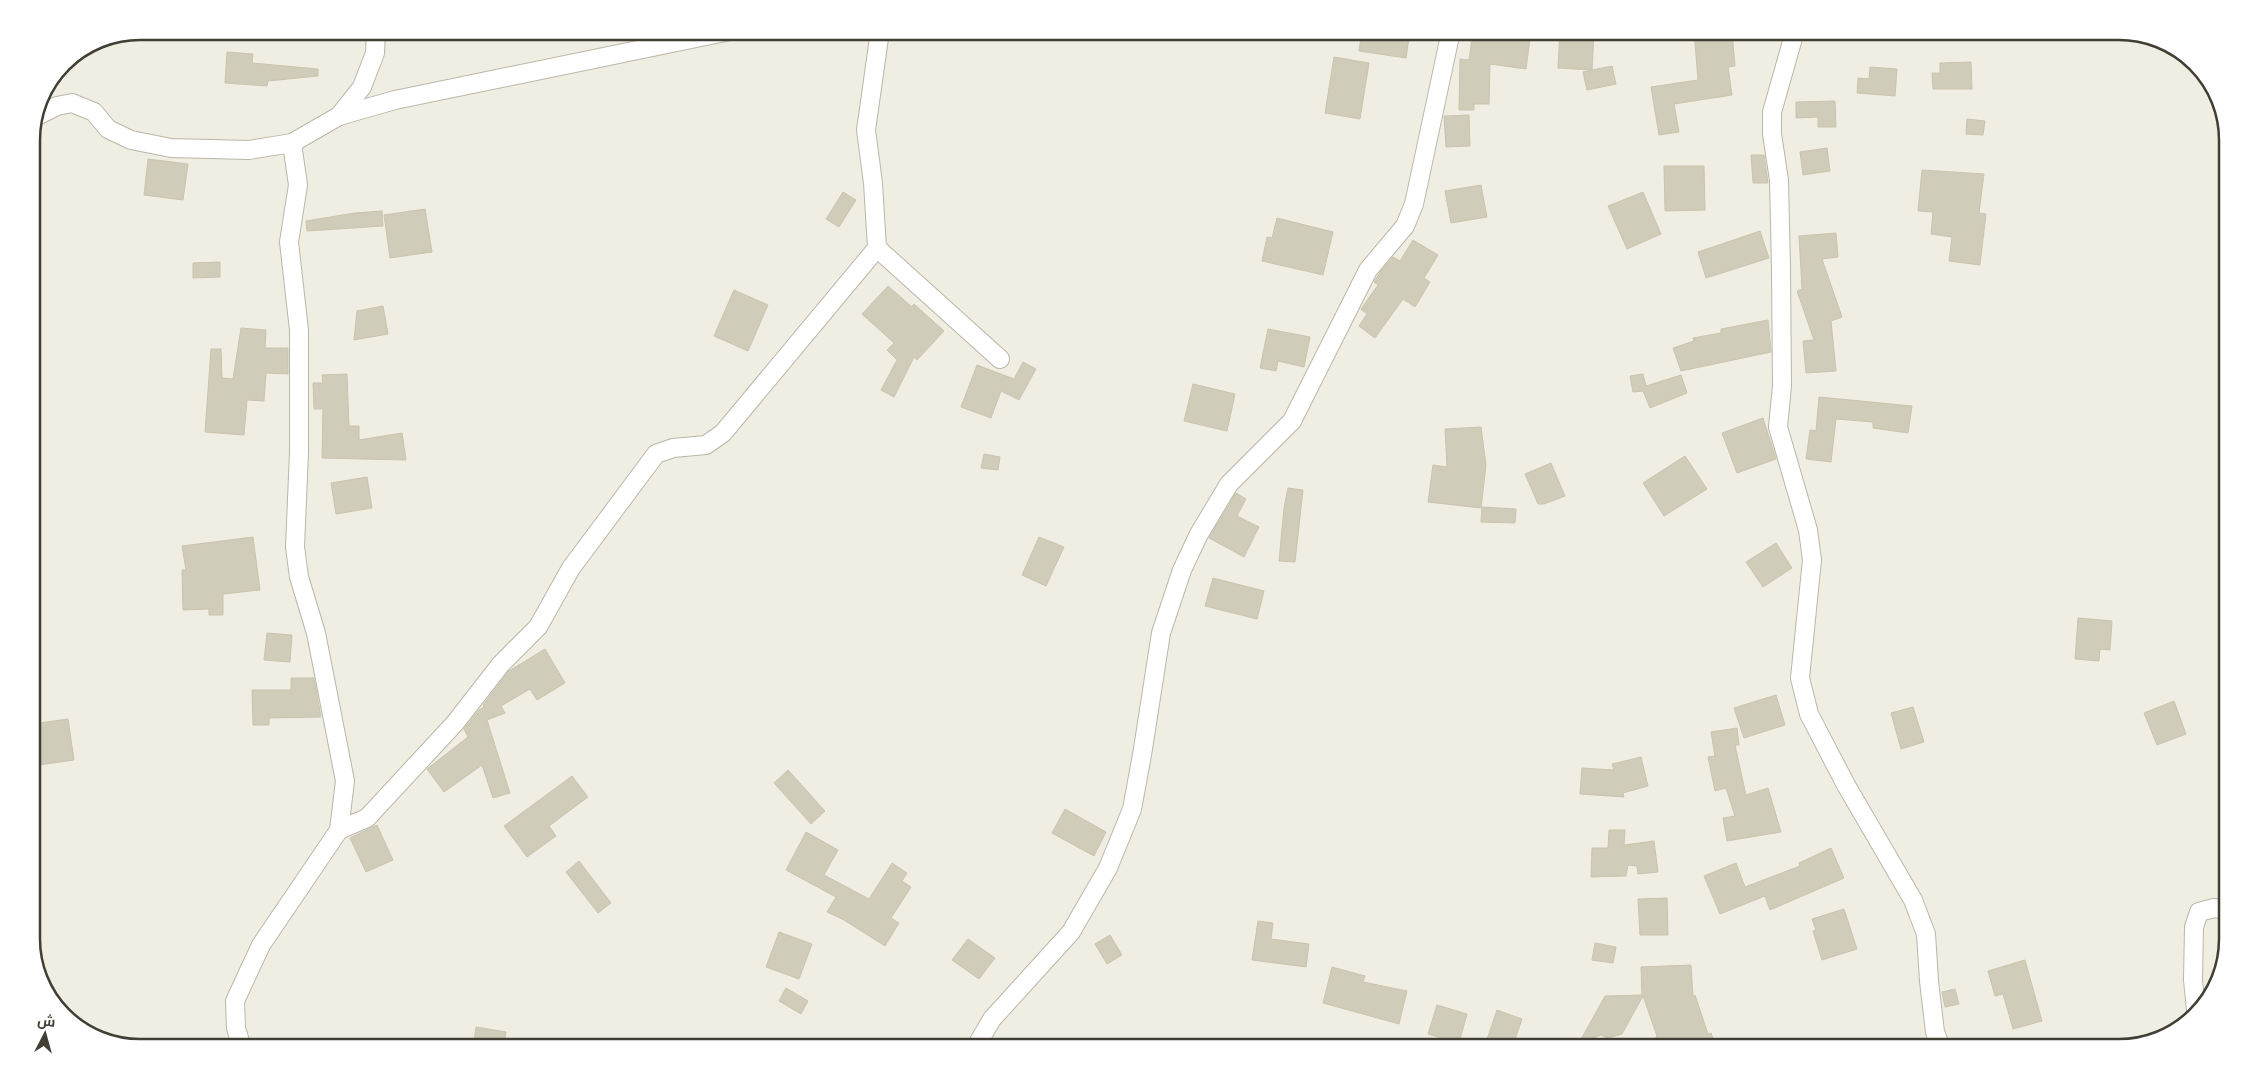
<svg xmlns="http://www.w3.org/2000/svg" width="2259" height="1079" viewBox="0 0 2259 1079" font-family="'Golos Text',Cairo,sans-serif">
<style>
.building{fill:#d0ccba;stroke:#cac4ae}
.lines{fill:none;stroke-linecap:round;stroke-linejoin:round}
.street-casing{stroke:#bab7a7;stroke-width:20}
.street{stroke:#fff;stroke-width:18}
.rim{fill:none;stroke:#413e34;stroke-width:2.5}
</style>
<rect width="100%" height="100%" fill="#f0eee3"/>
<g class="building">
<polygon points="1362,31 1410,31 1406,58 1359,51"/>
<polygon points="1473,31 1531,31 1526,69 1490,64 1489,104 1474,104 1474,110 1459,110 1460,59 1469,60"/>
<polygon points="1560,31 1594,32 1592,70 1612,66 1616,84 1587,90 1583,72 1592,70 1558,68"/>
<polygon points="1694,31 1732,31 1735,66 1728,67 1732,95 1674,104 1679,132 1659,135 1651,87 1698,80"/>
<polygon points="227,52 253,54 252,63 318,69 318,76 268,81 267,86 225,83"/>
<polygon points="1334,57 1369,63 1360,119 1325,113"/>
<polygon points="1971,62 1972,89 1933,89 1932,73 1940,73 1940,63"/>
<polygon points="1870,67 1897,69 1895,96 1857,93 1858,78 1869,79"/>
<polygon points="1835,101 1836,127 1818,127 1818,117 1796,118 1796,102"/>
<polygon points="1469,115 1470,146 1446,147 1444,116"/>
<polygon points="1967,119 1985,121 1983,135 1966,134"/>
<polygon points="1827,148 1830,171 1803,175 1800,152"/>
<polygon points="1751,155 1764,155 1768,183 1753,183"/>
<polygon points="148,159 188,164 183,200 144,195"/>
<polygon points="1664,166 1704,166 1705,210 1665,211"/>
<polygon points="1922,170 1984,174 1979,213 1986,214 1980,265 1949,261 1952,237 1931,234 1933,212 1918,211"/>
<polygon points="1481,185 1487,217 1451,223 1445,191"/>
<polygon points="843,192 856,200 839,227 826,219"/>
<polygon points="1643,192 1661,234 1627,249 1608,206"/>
<polygon points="425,209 432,252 390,258 384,215"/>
<polygon points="382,211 383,226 307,231 306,221 355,213"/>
<polygon points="1277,218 1333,232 1323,275 1262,261 1267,237 1272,238"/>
<polygon points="1760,231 1769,258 1706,278 1698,252"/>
<polygon points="1836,233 1838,257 1822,259 1842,317 1831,321 1836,371 1806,373 1803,341 1814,340 1797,291 1802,289 1799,236"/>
<polygon points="1413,240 1438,255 1424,278 1430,282 1415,307 1403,299 1375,338 1359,326 1367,314 1361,309 1378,285 1374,282 1381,271 1393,257 1400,261"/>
<polygon points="220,262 220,277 193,278 193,263"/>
<polygon points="888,286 912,307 914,304 944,331 917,360 914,357 894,397 881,390 897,360 887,350 894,343 862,314"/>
<polygon points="734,290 768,305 748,351 714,336"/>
<polygon points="383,306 388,334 354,340 357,311"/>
<polygon points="1768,320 1771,352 1681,371 1673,348 1694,341 1693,338 1721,333 1721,329"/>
<polygon points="241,328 266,330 265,348 288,348 288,374 266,373 264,401 247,400 244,435 205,432 211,349 221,349 222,378 233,379"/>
<polygon points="1268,329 1310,337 1304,367 1278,361 1276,371 1260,368"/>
<polygon points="1023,362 1036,369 1019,400 1001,391 991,418 961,407 977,365 1014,379"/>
<polygon points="347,374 349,426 359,426 359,440 402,433 406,460 322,458 323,409 314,409 313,383 323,383 322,375"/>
<polygon points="1643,374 1646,386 1681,375 1687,393 1650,408 1643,391 1633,392 1630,376"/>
<polygon points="1193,384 1235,394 1227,431 1184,421"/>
<polygon points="1819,397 1912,406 1908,433 1873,428 1873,422 1836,419 1831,462 1806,459 1810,430 1816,431"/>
<polygon points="1763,418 1776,459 1737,473 1722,433"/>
<polygon points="1481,427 1486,465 1481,508 1428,502 1433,465 1447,467 1445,429"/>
<polygon points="984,454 1000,457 998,470 981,468"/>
<polygon points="1685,456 1707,489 1664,516 1643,483"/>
<polygon points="1551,463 1565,496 1544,504 1538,504 1525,474"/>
<polygon points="367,477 372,508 336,514 331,483"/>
<polygon points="1288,488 1303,490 1295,562 1279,561 1284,508"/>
<polygon points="1236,493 1246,499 1237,516 1259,527 1244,557 1209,538"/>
<polygon points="1482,507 1516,509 1515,523 1481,522"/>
<polygon points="253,537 260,590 223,594 223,615 209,615 209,609 183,610 182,570 186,570 182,546"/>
<polygon points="1039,537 1064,547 1046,586 1022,575"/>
<polygon points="1776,543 1792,568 1763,587 1746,562"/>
<polygon points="1213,578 1264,591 1257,619 1205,606"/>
<polygon points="2078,618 2112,621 2110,650 2100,649 2099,661 2075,659"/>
<polygon points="267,633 292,635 290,662 264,660"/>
<polygon points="545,649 565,683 537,700 530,689 501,706 505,713 487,720 510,793 493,798 482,765 444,792 427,769 468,737 464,729 479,710 484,707 483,705 509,671"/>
<polygon points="291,678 314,678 321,717 269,718 269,725 253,725 252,690 291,690"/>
<polygon points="1776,695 1785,725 1744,738 1734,708"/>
<polygon points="2174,701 2186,734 2157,745 2144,713"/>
<polygon points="1913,707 1924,742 1901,749 1891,713"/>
<polygon points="68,719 74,760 32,766 32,724"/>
<polygon points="1737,728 1739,745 1735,745 1746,795 1768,788 1781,832 1727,841 1723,818 1735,816 1726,788 1715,791 1708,757 1715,756 1711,732"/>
<polygon points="1641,757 1648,786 1623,793 1624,797 1580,794 1582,768 1614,770 1612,764"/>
<polygon points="788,770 825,811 811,824 774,783"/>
<polygon points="572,776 588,797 549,826 556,836 527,857 504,826"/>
<polygon points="1065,809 1106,832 1094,856 1052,833"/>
<polygon points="377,825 393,860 366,872 350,838"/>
<polygon points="1609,830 1625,830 1624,845 1654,841 1658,872 1638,874 1637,866 1628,865 1626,876 1591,877 1592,848 1608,848"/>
<polygon points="806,832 838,850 824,875 869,899 892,863 907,873 902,881 911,887 891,918 899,923 885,946 844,920 827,912 836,897 786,870"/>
<polygon points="1831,848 1844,878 1770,910 1765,896 1720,914 1704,876 1736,863 1745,887 1800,866 1799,863"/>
<polygon points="579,861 611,903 598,913 566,872"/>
<polygon points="1667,898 1668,935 1640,935 1638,899"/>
<polygon points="1844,909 1857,949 1822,960 1813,931 1816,930 1812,919"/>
<polygon points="1258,921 1273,923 1271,939 1309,944 1306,967 1252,960"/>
<polygon points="779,932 812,944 799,979 766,967"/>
<polygon points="1110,935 1122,955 1107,964 1095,944"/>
<polygon points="968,939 995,958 979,979 952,960"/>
<polygon points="1595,943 1616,947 1613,963 1592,960"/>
<polygon points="2025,960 2042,1021 2013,1029 2003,994 1995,996 1988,971"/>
<polygon points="1691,965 1693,996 1695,995 1708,1034 1711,1033 1716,1048 1647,1048 1657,1036 1643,996 1622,1034 1608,1038 1601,1035 1579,1043 1605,996 1642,995 1641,967"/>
<polygon points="1332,967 1365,976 1363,982 1407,991 1399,1024 1323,1003"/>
<polygon points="786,988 808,1001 801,1014 779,1001"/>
<polygon points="1955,989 1959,1004 1945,1007 1942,992"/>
<polygon points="1437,1005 1467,1014 1459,1043 1428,1034"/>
<polygon points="1497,1010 1522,1019 1512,1048 1484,1048"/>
<polygon points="476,1027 506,1032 503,1048 473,1048"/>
</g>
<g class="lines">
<defs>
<g id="street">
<polyline points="880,31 866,130 873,183 877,248 1000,359"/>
<polyline points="1795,31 1772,112 1772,134 1779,180 1781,268 1782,386 1778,427 1808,530 1812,560 1800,678 1809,714 1846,785 1913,900 1926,934 1929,981 1935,1032 1941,1048"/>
<polyline points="339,116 395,100 730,31"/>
<polyline points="35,117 57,106 72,103 94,112 108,129 131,140 171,148 249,150 292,143 339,116 362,87 375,53 376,31"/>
<polyline points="339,830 367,818 455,723 501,664 538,627 571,568 656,454 673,448 706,445 723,433 877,248"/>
<polyline points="2196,1010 2193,980 2194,927 2199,912 2214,908 2228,910"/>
<polyline points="242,1048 236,1028 235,1001 261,945 339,830 345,781 316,633 299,577 295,547 299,452 299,330 289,242 298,185 292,143"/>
<polyline points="975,1048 992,1019 1071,932 1108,868 1132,809 1142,755 1161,633 1182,570 1199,534 1229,484 1292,421 1368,270 1405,226 1414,204 1451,31"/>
</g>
</defs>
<use href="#street" class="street-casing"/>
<use href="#street" class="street"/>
</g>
<path d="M0 0H2259V1079H0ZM140 40H2119A100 100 0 0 1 2219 140V939A100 100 0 0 1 2119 1039H140A100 100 0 0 1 40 939V140A100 100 0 0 1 140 40Z" fill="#fff" fill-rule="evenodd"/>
<path class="rim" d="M140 40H2119A100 100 0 0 1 2219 140V939A100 100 0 0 1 2119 1039H140A100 100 0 0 1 40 939V140A100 100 0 0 1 140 40Z"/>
<g transform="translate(45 1034) rotate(6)" stroke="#ffffff" stroke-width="4" paint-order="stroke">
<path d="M0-4L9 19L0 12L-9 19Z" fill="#413e34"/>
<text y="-8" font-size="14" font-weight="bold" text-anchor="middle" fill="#413e34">ش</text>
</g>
</svg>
